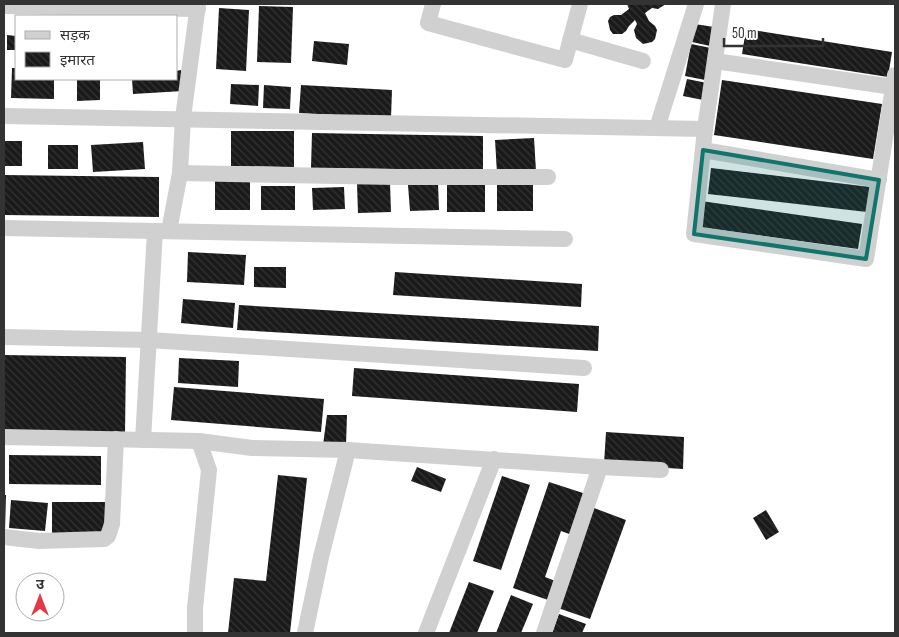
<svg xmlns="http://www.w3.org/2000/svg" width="899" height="637" viewBox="0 0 899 637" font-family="'Sofia Sans Condensed','Noto Sans Devanagari',sans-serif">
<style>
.building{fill:url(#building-back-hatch)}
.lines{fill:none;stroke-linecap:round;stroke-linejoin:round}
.minor{stroke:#d0d0d0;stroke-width:16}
.marked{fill:#0f766e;fill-opacity:0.2;stroke:#0f766e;stroke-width:4;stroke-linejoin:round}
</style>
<defs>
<pattern id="building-back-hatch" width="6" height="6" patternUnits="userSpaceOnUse" patternTransform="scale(1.25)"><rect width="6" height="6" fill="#1a1a1a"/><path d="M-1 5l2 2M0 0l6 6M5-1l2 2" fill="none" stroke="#333"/></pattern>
</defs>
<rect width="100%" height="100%" fill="#fff"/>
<g class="building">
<polygon points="627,4 666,4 658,9 652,8 645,13 649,21 655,26 657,30 655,39 652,42 643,44 636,38 634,30 637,24 635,20 629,26 626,31 622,34 613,34 610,30 608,21 610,17 614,15 621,15 629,9"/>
<polygon points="259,6 293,7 291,63 257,62"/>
<polygon points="219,8 249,10 246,71 216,69"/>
<polygon points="695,24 714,27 710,46 692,42"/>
<polygon points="746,29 892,52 888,77 742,54"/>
<polygon points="7,35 16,36 16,50 7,50"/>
<polygon points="314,41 349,44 347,65 312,61"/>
<polygon points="691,44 711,48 705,80 685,76"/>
<polygon points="12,68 16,68 16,79 54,79 54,99 11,98"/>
<polygon points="181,70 183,91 133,94 132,79 176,79 176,71"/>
<polygon points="77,79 100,79 100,100 77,101"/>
<polygon points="687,79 707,83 703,100 683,96"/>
<polygon points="722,80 882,104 873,159 714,135"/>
<polygon points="231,84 259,85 258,106 230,104"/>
<polygon points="264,85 291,87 290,109 263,108"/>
<polygon points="301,85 392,90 391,118 299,113"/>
<polygon points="231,131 294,131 294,167 231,166"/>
<polygon points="312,133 483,136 483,170 311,168"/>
<polygon points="534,138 536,171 497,173 495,140"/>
<rect x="4" y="141" width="18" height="25"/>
<polygon points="143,142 145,169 93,172 91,145"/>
<rect x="48" y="145" width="30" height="24"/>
<polygon points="711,168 870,187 867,212 708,194"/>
<polygon points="4,175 159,177 159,217 4,215"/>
<rect x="215" y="181" width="35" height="29"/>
<rect x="497" y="182" width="36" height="29"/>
<polygon points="390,183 391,212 358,213 357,184"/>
<polygon points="438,183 439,210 410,211 408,185"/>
<polygon points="485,184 485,212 447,212 447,185"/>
<rect x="261" y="186" width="34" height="24"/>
<polygon points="344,187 345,209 313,210 312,188"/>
<polygon points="701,201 862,224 858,249 698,227"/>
<polygon points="188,252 246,255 244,285 187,282"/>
<polygon points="254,267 286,267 286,288 254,287"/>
<polygon points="395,272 582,284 581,307 393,295"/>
<polygon points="183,299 235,303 233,328 181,323"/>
<polygon points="239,305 599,326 598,351 237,330"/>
<polygon points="4,355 126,357 125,433 4,431"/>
<polygon points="179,358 239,361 238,387 178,383"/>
<polygon points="354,368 579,384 577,412 352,396"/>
<polygon points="174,387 324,399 321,432 171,420"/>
<polygon points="327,415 347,415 346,445 323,445"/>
<polygon points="606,432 684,437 683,469 604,464"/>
<polygon points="9,455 101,456 101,485 9,484"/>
<polygon points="417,467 446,479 441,492 411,481"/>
<polygon points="278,475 307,478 290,633 228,633 234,578 266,581"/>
<polygon points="502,476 530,485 501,570 473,561"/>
<polygon points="549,482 586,494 572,535 561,531 545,577 558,582 551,601 513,588"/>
<polygon points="4,495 6,495 5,531 4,531"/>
<polygon points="11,500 48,503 45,531 9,528"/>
<rect x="52" y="502" width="56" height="33"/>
<polygon points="594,508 626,520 590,619 558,608"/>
<polygon points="766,510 779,532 766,540 753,518"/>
<polygon points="469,582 494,591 477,633 449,633"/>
<polygon points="511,595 533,604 521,633 496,633"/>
<polygon points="559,614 586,624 582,633 552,633"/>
</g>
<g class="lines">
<g class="minor">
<polyline points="433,4 428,23 565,60 580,4"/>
<polyline points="723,4 705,129 694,234 866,259 895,75"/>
<polyline points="4,6 198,9"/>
<polyline points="570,40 643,61"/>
<polyline points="715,61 893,87"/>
<polyline points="4,116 705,129"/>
<polyline points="657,128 696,4"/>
<polyline points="703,150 879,180"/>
<polyline points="180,173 395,177 548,177"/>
<polyline points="4,228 565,239"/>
<polyline points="169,231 180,173 183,118 198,4"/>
<polyline points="4,337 149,340 584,368"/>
<polyline points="4,437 199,441 252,448 348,450 600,467 661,470"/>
<polyline points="143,440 155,231"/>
<polyline points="4,537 39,541 104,539 108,536 112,524 116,439"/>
<polyline points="195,633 195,608 209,470 199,441"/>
<polyline points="305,633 321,557 348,450"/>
<polyline points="426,633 494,459"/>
<polyline points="544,633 600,467"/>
</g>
</g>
<path class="marked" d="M703 150 879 180 866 259 694 234Z"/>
<rect width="899" height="637" fill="none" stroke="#333333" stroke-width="10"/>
<rect x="15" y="15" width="162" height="65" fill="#ffffff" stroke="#adadad"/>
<rect x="25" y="31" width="25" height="8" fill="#d0d0d0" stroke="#adadad"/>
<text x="60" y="40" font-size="15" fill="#333333">सड़क</text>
<rect x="25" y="52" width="25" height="15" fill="url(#building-back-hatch)" stroke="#adadad"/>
<text x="60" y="65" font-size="15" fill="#333333">इमारत</text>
<g transform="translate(40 597)"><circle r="24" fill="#ffffff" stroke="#adadad"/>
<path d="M0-4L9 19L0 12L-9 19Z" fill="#e63946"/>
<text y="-8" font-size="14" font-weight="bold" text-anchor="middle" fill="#333333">उ</text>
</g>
<path d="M724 38v8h99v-8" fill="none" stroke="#333333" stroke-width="2.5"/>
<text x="732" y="38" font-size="15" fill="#333333" stroke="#ffffff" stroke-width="4" paint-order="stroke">50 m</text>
</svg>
